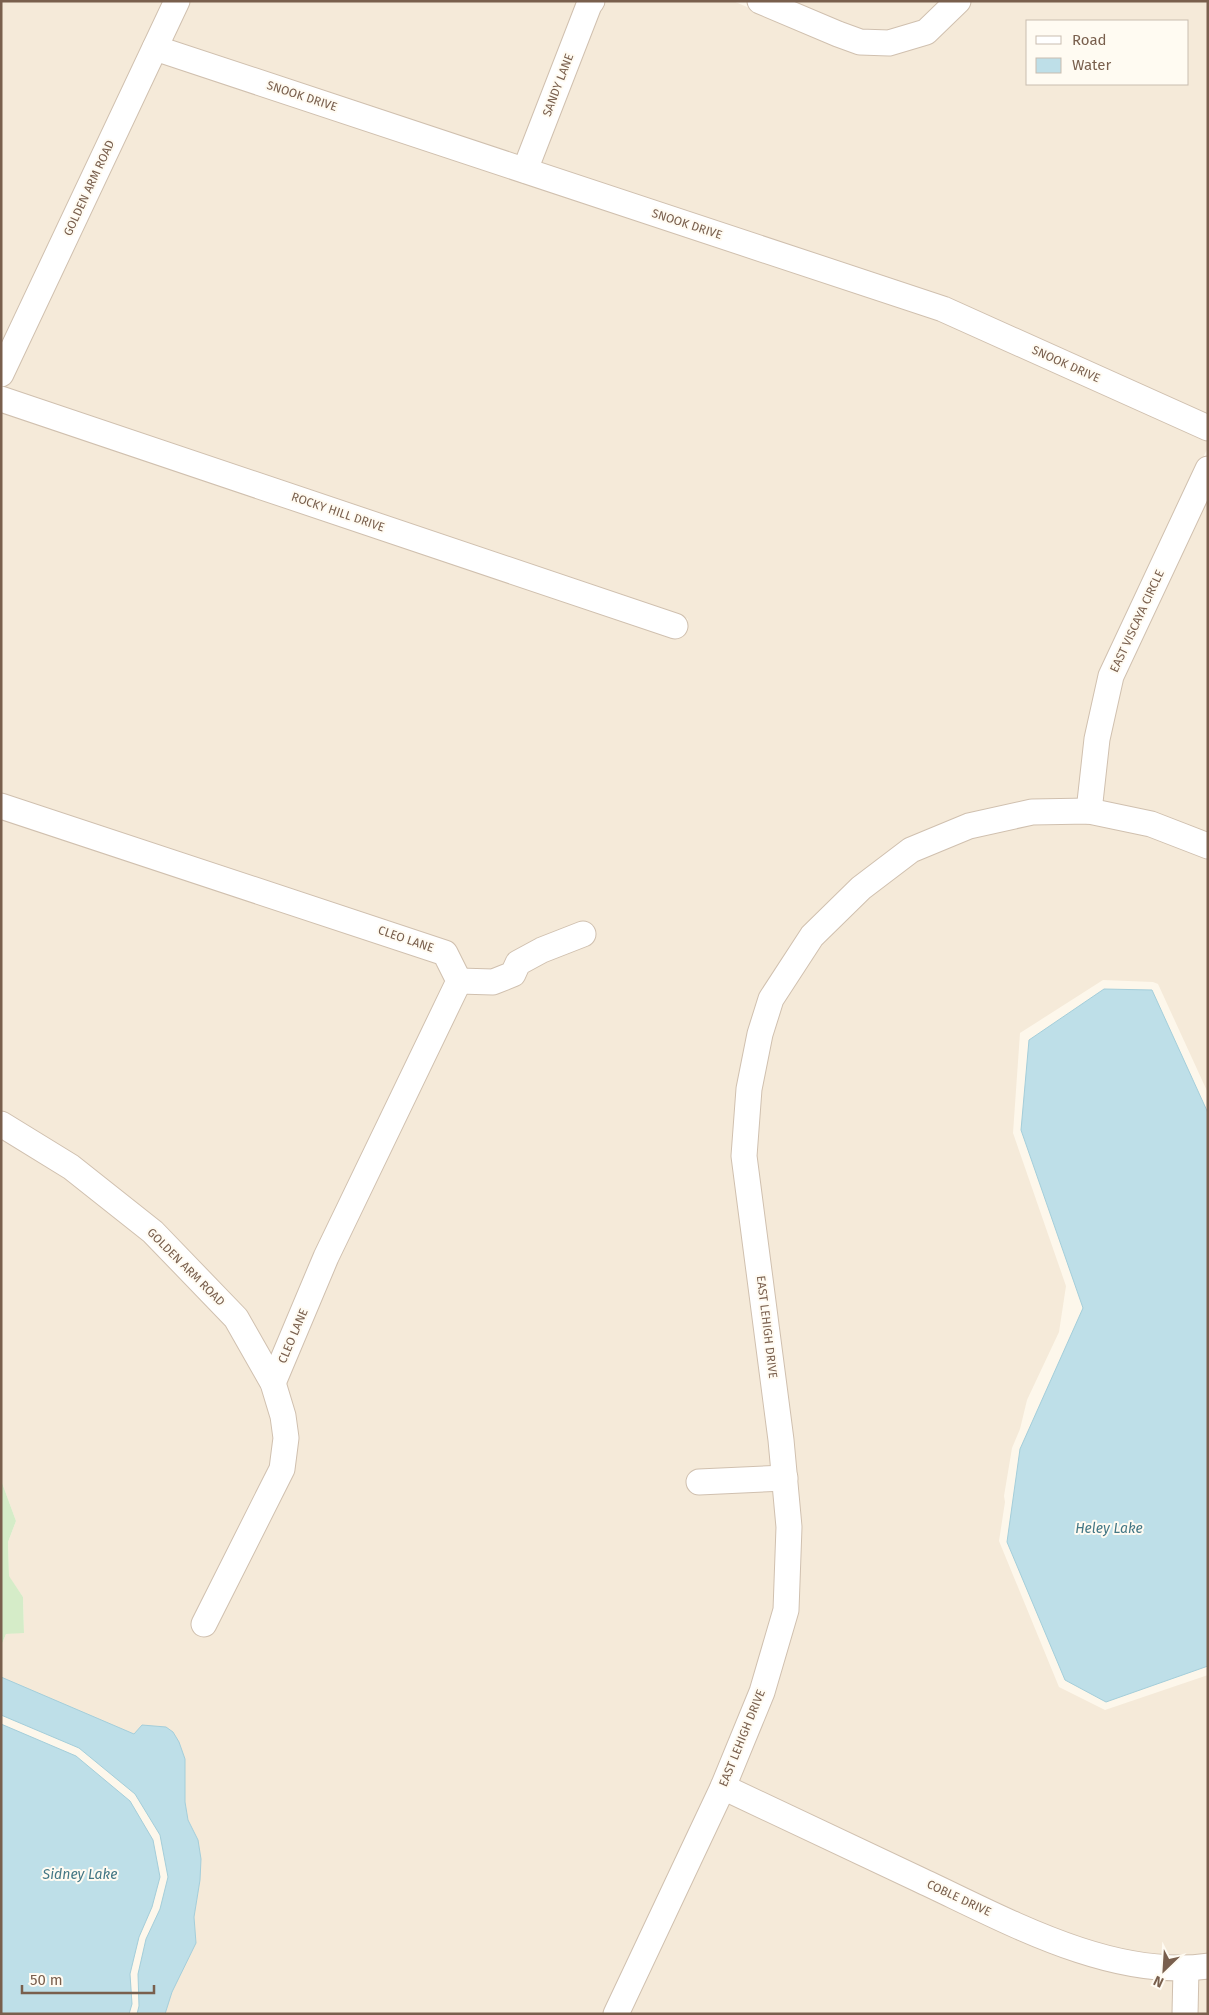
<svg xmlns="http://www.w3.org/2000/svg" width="1209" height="2015" viewBox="0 0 1209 2015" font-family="'Fira Sans',sans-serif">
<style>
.residential{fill:#f5ead9;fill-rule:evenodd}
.green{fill:#d5ecc8}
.water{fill:#bedfe8;stroke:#a4ceda}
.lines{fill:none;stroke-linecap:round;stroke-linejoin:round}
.minor-casing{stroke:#d0c0af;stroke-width:27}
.minor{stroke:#fff;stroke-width:25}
.labels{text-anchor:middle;stroke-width:4;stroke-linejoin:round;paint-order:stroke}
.street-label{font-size:12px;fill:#795f4d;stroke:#fffbf2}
.water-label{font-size:14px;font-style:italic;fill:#437785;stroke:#fffbf2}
</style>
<rect width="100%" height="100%" fill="#fdf7eb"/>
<g class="residential">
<polygon points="1,1 167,1 1,353"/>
<polygon points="187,1 580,1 520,158 168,41"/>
<path d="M604 1H733L834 44 932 39 971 1H1208V416L537 164ZM1028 21H1188V84H1028Z"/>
<polygon points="788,1 945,1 922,23 889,33 863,32"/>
<polygon points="159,60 939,319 1208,439 1208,447 1103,673 1081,801 968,816 806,929 740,1088 780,1529 776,1609 754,1690 714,1783 606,2014 165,2014 172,1992 196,1943 194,1917 200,1880 198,1840 188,1820 185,1802 185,1759 179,1742 173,1732 142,1725 135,1734 124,1730 1,1677 1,1646 6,1634 24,1632 23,1597 9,1577 8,1542 16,1521 1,1480 1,1136 65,1176 147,1240 229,1325 262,1384 260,1389 265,1391 283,1383 335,1261 467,985 453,948 1,795 1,410 680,638 688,619 4,389"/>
<polygon points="1208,490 1208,834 1099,803 1106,740 1120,679"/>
<polygon points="1,817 438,962 449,982 272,1361 243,1310 1,1112"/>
<polygon points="1087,821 1148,833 1208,857 1208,1093 1158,984 1153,982 1103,980 1020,1033 1013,1133 1066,1286 1059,1332 1027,1400 1020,1429 1012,1448 1004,1496 1005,1502 999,1541 1059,1687 1105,1710 1208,1675 1208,1956 1187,1959 1121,1951 1044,1927 735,1781 794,1612 754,1155 758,1090 779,1003 819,942 866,895 915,859 971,836 1033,822"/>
<polygon points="726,1800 1177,1978 1175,2014 626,2014"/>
<polygon points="1208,1976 1208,2014 1193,2014 1195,1977"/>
</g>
<polygon class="green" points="1,1480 16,1521 8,1542 9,1576 23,1597 24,1633 6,1634 1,1646"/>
<g class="water">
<polygon points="1104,989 1152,990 1208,1113 1208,1666 1106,1702 1065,1680 1007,1542 1020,1449 1083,1308 1021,1130 1029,1040"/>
<polygon points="1,1677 134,1734 142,1725 166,1727 173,1732 179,1742 185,1759 185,1802 188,1820 198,1840 201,1859 200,1880 194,1917 196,1943 172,1992 165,2014 137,2014 139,2006 138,1974 146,1939 160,1909 168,1877 160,1835 135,1794 79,1748 1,1715"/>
<polygon points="1,1724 76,1756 130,1801 153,1840 160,1877 152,1907 139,1937 130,1974 132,2004 129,2014 1,2014"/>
</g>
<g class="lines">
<defs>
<g id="minor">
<polyline points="760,1 838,34 860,42 889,43 926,32 958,1"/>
<polyline points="155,48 943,309 1208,428"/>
<polyline points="525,170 589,5 592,1"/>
<polyline points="1,374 177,1"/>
<polyline points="1,399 675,626"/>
<polyline points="1,806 445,953 459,981 326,1257 273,1383"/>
<polyline points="1089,811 1097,739 1111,676 1208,469"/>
<polyline points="459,981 493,982 513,974 518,963 542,950 583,934"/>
<polyline points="1,1124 71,1167 153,1232 236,1318 273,1383 283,1416 286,1438 282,1469 204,1624"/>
<polyline points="699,1482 785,1478"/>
<path d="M723 1787C788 1817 853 1848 918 1879 1004 1919 1110 1980 1208 1966"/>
<polyline points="616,2014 723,1787 762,1692 786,1610 789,1527 781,1440 744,1156 749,1089 760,1034 771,999 812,936 861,888 911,850 969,826 1032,812 1089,811 1151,824 1208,846"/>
<polyline points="1185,2014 1186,1969"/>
</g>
</defs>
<use href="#minor" class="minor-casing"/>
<use href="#minor" class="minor"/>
</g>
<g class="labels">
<g class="street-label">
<text transform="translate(558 85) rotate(-69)" y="4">SANDY LANE</text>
<text transform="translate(302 96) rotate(18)" y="4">SNOOK DRIVE</text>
<text transform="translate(89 188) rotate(-65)" y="4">GOLDEN ARM ROAD</text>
<text transform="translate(687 224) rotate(18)" y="4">SNOOK DRIVE</text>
<text transform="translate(1066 364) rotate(24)" y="4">SNOOK DRIVE</text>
<text transform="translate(338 512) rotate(19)" y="4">ROCKY HILL DRIVE</text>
<text transform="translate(1137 621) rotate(-65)" y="4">EAST VISCAYA CIRCLE</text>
<text transform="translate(406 939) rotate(19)" y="4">CLEO LANE</text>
<text transform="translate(186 1267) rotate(45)" y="4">GOLDEN ARM ROAD</text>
<text transform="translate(767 1327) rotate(83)" y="4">EAST LEHIGH DRIVE</text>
<text transform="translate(293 1336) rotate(-67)" y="4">CLEO LANE</text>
<text transform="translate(742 1738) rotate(-68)" y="4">EAST LEHIGH DRIVE</text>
<text transform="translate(959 1898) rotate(25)" y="4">COBLE DRIVE</text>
</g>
<g class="water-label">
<text x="1109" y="1533">Heley Lake</text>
<text x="80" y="1879">Sidney Lake</text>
</g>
</g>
<rect width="1209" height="2015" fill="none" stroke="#795f4d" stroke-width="5"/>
<rect x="1026" y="20" width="162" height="65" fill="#fffbf2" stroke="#c9bdb0"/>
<rect x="1036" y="36" width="25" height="8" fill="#ffffff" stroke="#c9bdb0"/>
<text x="1072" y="45" font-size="15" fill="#795f4d">Road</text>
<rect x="1036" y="58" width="25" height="15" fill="#bedfe8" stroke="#c9bdb0"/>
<text x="1072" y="70" font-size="15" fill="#795f4d">Water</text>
<g transform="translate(1164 1970) rotate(205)" stroke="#fffbf2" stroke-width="4" paint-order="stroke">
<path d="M0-4L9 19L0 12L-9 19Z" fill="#795f4d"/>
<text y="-8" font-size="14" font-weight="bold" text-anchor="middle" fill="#795f4d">N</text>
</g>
<path d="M22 1985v8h132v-8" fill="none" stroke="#795f4d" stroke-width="2.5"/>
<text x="30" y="1985" font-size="15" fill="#795f4d" stroke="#fffbf2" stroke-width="4" paint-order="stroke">50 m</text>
</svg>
